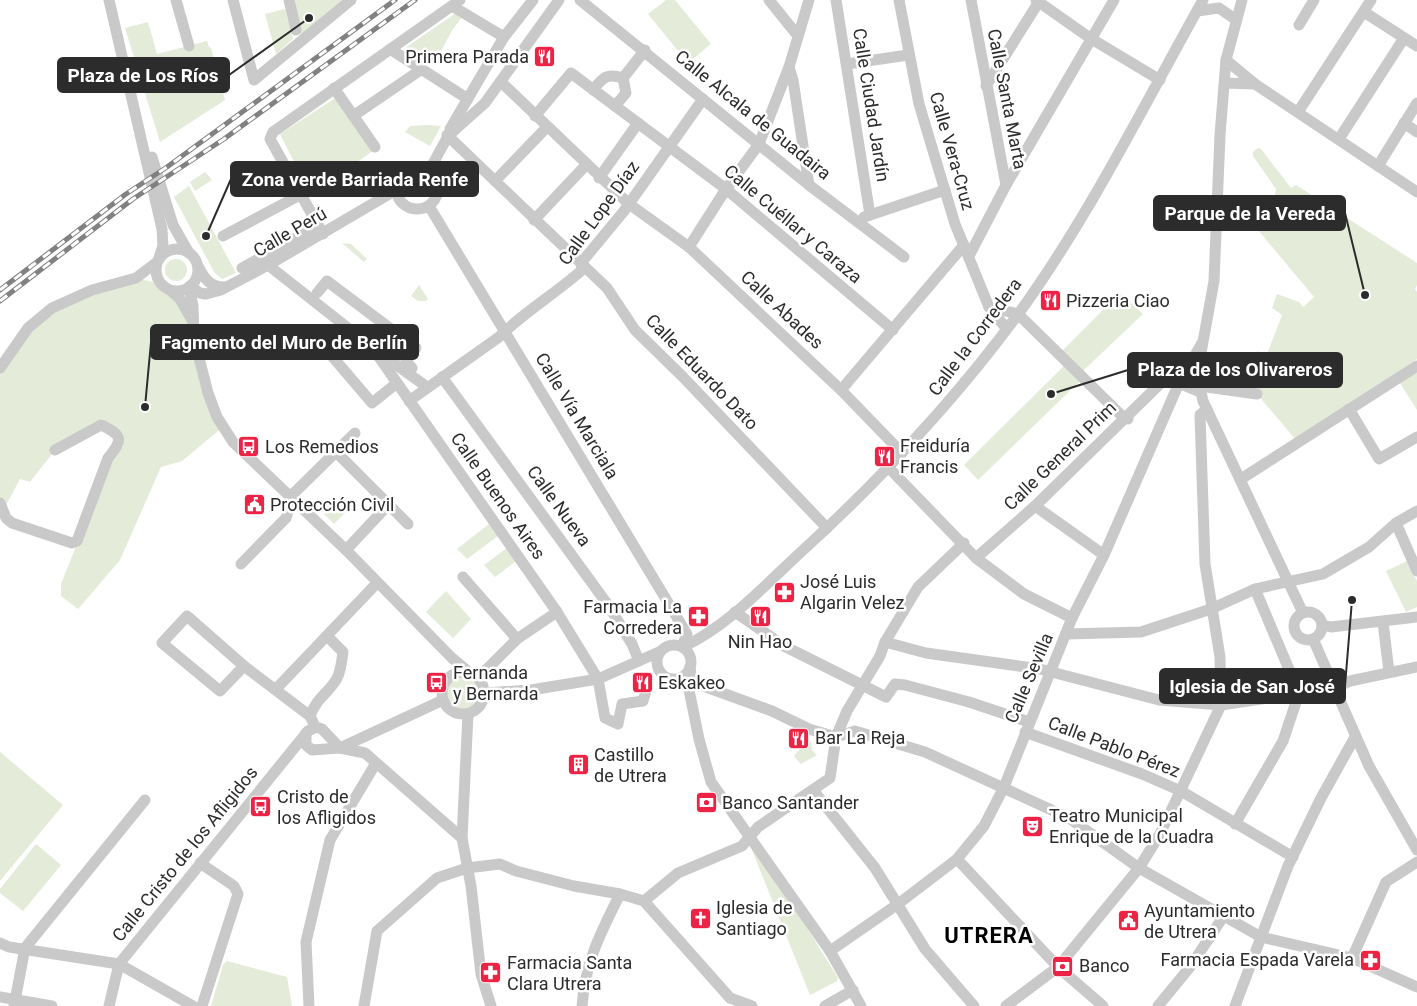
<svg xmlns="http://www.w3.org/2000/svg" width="1417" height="1006" viewBox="0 0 1417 1006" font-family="Roboto,sans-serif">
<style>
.green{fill:#e4ebd8}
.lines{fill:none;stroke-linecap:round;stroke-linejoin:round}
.minor{stroke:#c9c9c9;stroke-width:11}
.rail-casing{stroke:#818181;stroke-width:5}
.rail{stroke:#fff;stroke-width:3;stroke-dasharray:9;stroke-linecap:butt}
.labels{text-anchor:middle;stroke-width:5;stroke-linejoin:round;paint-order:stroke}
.poi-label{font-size:18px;fill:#2c2c2c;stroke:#fff;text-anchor:start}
.street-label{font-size:18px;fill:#2c2c2c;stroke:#fff}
.district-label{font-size:22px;font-weight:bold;letter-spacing:1px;fill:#000;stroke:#fff}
.leader{fill:none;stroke:#2c2c2c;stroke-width:2}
.callout-dot{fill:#2c2c2c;stroke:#fff;stroke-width:2}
.callout{fill:#2c2c2c;stroke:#2c2c2c;stroke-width:2}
.callout-label{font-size:19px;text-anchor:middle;font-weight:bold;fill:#fff}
</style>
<rect width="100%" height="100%" fill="#fff"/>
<g class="green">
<polygon points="292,0 343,0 301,35"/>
<polygon points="666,0 675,0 711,44 688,63 648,14"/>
<polygon points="285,9 293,39 276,54 265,14"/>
<polygon points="456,13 462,17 451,32 434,65 405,48"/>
<polygon points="148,22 157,54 207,41 209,47 211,48 225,100 160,142 125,28"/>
<polygon points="337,97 374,150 311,195 280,134"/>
<polygon points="429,125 441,126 430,146 405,132 410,126"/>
<polygon points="1258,148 1261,149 1291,188 1296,185 1417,263 1417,285 1415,289 1417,292 1417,359 1296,440 1252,388 1257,351 1267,354 1282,315 1272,308 1277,294 1299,302 1303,307 1314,297 1258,230 1274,200 1276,189 1253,156 1253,152"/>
<polygon points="205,172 212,180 195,191 190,182"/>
<polygon points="189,186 236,273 222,279 214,272 174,197"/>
<polygon points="342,243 351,244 367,259 364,262"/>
<circle cx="176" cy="270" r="11"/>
<polygon points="136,278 161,284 180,299 223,427 182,461 161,467 120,560 78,609 61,596 61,584 119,439 101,425 55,450 30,482 20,479 3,511 0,503 0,369 52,308"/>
<polygon points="419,285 428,299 426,301 418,301 411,296"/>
<polygon points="1120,293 1143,314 1084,370 1080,381 978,480 964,465 1063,367 1063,350"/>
<polygon points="1417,368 1417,410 1400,383"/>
<polygon points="340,497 350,508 334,524 324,514"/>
<polygon points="489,524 498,536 467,559 457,549"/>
<polygon points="507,548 516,561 495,577 484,565"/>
<polygon points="1407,561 1417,581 1417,607 1406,612 1386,571"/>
<polygon points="446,591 471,619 453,638 426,612"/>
<circle cx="463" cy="693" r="16"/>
<polygon points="806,742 811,742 812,750 817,755 801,764 794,756"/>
<polygon points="0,752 63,805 0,881"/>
<polygon points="36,844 61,865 23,911 0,893 0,889"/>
<polygon points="758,848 838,978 837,981 810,995 752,850"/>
<polygon points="227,961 287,977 292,1006 211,1006 223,965"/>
</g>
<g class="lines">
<g class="minor">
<polyline points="109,0 162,229 163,246 159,258"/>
<polyline points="176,0 189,46"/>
<polyline points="233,0 254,80 351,0"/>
<polyline points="289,0 296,30"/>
<polyline points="580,0 809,185 904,257"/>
<polyline points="769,0 798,36"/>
<polyline points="836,0 870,215"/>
<polyline points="899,0 919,104 955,224 989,307 1006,328"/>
<polyline points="1036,0 1090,38 1160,80"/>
<polyline points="1242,0 1226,60 1220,135 1214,281 1197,375 1203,401 1303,613"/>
<polyline points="452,6 504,37"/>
<polyline points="1197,11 1219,8 1232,17"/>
<polyline points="1364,12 1417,46"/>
<polyline points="1299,25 1314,0"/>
<polyline points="390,49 468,99"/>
<polyline points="1226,60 1255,84 1417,192"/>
<polyline points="847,64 908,55"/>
<polyline points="789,67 793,80 809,185"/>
<polyline points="501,82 629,204 689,247 841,390 902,453"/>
<polyline points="1225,83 1255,84"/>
<polyline points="986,86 1040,0"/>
<polyline points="334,88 375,147"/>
<path d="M593 90C603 77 607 73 623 78L645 50"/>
<polyline points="615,106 626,93 623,78"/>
<polyline points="1298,112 1371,0"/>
<polyline points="353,116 422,69"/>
<polyline points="535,116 571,73 726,189 893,330"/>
<polyline points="1404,123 1417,132"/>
<polyline points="450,129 504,37 533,0"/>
<polyline points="447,135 607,288 635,330 683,377 827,528"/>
<polyline points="1339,139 1404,38"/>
<polyline points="152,157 173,225 189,253"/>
<polyline points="1378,166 1417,103"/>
<circle cx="417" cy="188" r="21"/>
<polyline points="429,171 448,136 485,103 559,0"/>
<polyline points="599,178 638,123"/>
<polyline points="495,181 547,127"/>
<polyline points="1006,185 1114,0"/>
<polyline points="429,206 687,634 682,646"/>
<polyline points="864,217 945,190"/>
<polyline points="534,220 586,165"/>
<polyline points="323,234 270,139 273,132 460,0"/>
<polyline points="223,236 300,195"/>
<polyline points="689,247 726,189 759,144 789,67 809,0"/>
<circle cx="177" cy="270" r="21"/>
<polyline points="969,256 1006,185 971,0"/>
<polyline points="268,265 372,347 557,612 598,679 605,718 618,724 622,704 643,701 647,688"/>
<path d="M198 266C204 278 210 288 226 287"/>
<polyline points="242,268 318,226"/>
<polyline points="190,286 200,293 206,294 221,290 270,264 396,190"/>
<polyline points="189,287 193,306 194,338 208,393 217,417 233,442 346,550 452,658 470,673"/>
<polyline points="170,290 180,299 192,320"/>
<polyline points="317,293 327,281 416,348 406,361 412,368 408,373"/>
<polyline points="989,307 1018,314 1124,418 1128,419"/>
<polyline points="358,334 331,355 372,403 397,383"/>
<polyline points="380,353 427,387"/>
<polyline points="0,368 28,328 52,308 92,290 136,278 157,262"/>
<polyline points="442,377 608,605 632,644 639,661"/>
<polyline points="1199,386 1257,394"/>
<polyline points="841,390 964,245"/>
<path d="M409 401 499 337C524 312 555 294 582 270L581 263 624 211 703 99"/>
<polyline points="1349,409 1379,459 1417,437"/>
<polyline points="336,452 408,524"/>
<polyline points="888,467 976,558 1024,594 1072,618"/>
<polyline points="1241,479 1417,366"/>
<polyline points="290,497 355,433"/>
<path d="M0 503 6 518 12 523 72 543 77 541 108 458C123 440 123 435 101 425L55 450"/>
<polyline points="1035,506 1104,555"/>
<polyline points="1396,523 1417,571"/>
<polyline points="346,550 388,505"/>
<polyline points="976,558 1035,506 1166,378 1200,392"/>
<polyline points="241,564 286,518 292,499"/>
<polyline points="463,577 517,639"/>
<polyline points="735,612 784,646 886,697 895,684 905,685 969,702 1029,722"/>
<circle cx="1308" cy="626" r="14"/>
<polyline points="1383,622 1389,672"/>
<polyline points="1322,625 1331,627 1417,617"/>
<polyline points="1067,634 1141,632 1211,609 1255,589 1323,574 1369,547 1396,523 1417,511"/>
<polyline points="1313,639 1369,766 1417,850"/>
<polyline points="885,642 926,653 1040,669 1159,700 1221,705 1335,688 1350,681 1417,667"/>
<circle cx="674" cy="662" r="17"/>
<path d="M683 647C728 626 764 586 801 552 881 479 955 400 1019 313 1090 215 1144 105 1203 0"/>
<polyline points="244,666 220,691 162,643 187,616 244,666 310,716"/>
<polyline points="690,667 691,676 695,683 772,711 809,729 836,737 855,731 925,752 1069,818 1139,868 1261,937 1352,958 1417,987"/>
<circle cx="463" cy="693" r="21"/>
<polyline points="478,678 517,639 557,612"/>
<polyline points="276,689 377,583"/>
<polyline points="689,690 699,739 711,782 830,951 861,1006"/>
<polyline points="484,693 531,690 598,679 659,652"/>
<polyline points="468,714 462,838 471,886 481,974 491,1006"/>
<path d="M313 722 310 716C317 696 332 691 338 676 341 669 342 659 343 652L327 636"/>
<polyline points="1025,732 1142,774 1181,791 1293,857"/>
<polyline points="306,733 306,745 312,750 340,748 443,700"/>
<polyline points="340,748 365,753 462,838"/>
<polyline points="813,790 875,868 925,949 974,1006"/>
<polyline points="1235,824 1283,741 1299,693 1255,589"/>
<polyline points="957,859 1058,967 1103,1006"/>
<polyline points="200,863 234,886 238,894 202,1006"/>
<polyline points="644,901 678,873 742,846 758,827 830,778 836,737 847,711 880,656 885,642 918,587 964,543"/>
<polyline points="0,943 9,947 119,964 193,1006"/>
<polyline points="830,951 898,904 957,859 984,826 1004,787 1072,618 1104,555 1179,383 1202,343"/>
<polyline points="1352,958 1386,882 1417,862"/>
<polyline points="0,997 52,1006"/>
<polyline points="14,1006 25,948 145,800"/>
<polyline points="109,1006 119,964 308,731 316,727 322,729 340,748"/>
<polyline points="309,1006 306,942 330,840 376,763"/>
<polyline points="364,1006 377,931 437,878 467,868 500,864 516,871 574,886 620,894 644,901 730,998 752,1006"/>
<path d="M582 1006C585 962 601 932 620 894"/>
<polyline points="825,1006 853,990"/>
<polyline points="1006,1006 1058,967 1139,868 1160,834 1221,705 1220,657 1205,564 1200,415 1207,409"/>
<polyline points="1158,1006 1190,967 1223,917"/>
<polyline points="1235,1006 1288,866 1321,798 1355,737"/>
</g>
<defs>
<g id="rail">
<polyline points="0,290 126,194 167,167 395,0"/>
<polyline points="0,301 133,199 224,139 415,0"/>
</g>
</defs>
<use href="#rail" class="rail-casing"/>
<use href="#rail" class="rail"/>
</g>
<defs>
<symbol id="restaurant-square" viewBox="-11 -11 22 22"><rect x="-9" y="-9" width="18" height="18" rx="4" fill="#ed2346" stroke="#fff"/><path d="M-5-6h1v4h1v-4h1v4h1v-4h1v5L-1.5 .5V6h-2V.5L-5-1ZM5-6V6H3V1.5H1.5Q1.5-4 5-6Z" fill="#fff"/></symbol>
<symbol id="bus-square" viewBox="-11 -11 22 22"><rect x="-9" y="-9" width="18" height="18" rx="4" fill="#ed2346" stroke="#fff"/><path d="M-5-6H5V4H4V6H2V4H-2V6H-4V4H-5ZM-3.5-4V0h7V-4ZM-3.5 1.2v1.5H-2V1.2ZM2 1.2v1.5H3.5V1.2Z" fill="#fff"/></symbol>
<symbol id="civic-square" viewBox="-11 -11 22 22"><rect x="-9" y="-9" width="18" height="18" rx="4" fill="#ed2346" stroke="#fff"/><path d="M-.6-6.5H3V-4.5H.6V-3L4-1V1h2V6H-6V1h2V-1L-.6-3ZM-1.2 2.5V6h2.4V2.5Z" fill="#fff"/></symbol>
<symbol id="pharmacy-square" viewBox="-11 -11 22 22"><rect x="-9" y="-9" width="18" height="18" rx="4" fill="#ed2346" stroke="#fff"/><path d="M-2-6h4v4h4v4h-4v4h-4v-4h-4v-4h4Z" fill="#fff"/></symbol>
<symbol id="building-square" viewBox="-11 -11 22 22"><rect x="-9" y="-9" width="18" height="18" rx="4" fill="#ed2346" stroke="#fff"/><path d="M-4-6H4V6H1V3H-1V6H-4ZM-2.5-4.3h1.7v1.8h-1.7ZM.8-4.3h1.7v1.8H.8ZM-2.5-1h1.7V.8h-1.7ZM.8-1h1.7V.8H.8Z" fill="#fff"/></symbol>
<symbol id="bank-square" viewBox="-11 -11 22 22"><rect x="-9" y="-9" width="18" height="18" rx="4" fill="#ed2346" stroke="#fff"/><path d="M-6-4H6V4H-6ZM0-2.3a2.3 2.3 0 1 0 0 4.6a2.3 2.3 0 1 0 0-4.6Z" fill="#fff"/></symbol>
<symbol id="theatre-square" viewBox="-11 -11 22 22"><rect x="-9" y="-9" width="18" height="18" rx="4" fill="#ed2346" stroke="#fff"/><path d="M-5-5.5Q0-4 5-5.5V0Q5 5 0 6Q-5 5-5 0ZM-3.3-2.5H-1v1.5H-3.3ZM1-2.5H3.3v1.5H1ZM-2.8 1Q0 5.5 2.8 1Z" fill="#fff"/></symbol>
<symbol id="church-square" viewBox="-11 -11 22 22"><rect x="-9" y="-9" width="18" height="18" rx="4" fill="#ed2346" stroke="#fff"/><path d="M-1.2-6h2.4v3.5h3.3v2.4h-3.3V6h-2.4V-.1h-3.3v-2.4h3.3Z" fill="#fff"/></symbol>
</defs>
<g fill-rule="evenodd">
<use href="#restaurant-square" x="532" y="44" width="25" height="25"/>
<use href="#restaurant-square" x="1038" y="288" width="25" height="25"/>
<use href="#bus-square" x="236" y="434" width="25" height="25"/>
<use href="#restaurant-square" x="872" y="444" width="25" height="25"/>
<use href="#civic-square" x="242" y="492" width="25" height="25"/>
<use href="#pharmacy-square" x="772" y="580" width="25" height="25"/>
<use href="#pharmacy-square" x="686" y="604" width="25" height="25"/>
<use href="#restaurant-square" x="748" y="604" width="25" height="25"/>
<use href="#bus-square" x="424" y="670" width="25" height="25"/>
<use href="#restaurant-square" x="630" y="670" width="25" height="25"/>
<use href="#restaurant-square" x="786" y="726" width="25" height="25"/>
<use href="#building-square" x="566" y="752" width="25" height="25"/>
<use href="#bank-square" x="694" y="790" width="25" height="25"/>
<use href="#bus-square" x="248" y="794" width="25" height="25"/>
<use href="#theatre-square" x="1020" y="814" width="25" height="25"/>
<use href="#church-square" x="688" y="906" width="25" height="25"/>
<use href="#civic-square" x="1116" y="908" width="25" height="25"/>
<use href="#pharmacy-square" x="1358" y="948" width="25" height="25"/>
<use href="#bank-square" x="1050" y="954" width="25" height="25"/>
<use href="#pharmacy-square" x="478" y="960" width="25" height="25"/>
</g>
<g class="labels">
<g class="poi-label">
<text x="529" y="63" text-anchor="end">Primera Parada</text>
<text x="1066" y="307">Pizzeria Ciao</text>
<text x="900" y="452">Freiduría<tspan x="900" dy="21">Francis</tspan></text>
<text x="265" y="453">Los Remedios</text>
<text x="270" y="511">Protección Civil</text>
<text x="800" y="588">José Luis<tspan x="800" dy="21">Algarin Velez</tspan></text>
<text x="682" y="613" text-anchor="end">Farmacia La<tspan x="682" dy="21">Corredera</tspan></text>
<text x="760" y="648" text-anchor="middle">Nin Hao</text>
<text x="453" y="679">Fernanda<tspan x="453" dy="21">y Bernarda</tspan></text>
<text x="658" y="689">Eskakeo</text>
<text x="815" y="744">Bar La Reja</text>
<text x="594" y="761">Castillo<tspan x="594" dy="21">de Utrera</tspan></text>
<text x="277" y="803">Cristo de<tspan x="277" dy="21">los Afligidos</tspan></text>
<text x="722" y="809">Banco Santander</text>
<text x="1049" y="822">Teatro Municipal<tspan x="1049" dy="21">Enrique de la Cuadra</tspan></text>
<text x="716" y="914">Iglesia de<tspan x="716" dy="21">Santiago</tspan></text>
<text x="1144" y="917">Ayuntamiento<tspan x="1144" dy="21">de Utrera</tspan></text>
<text x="1354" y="966" text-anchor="end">Farmacia Espada Varela</text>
<text x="507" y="969">Farmacia Santa<tspan x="507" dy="21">Clara Utrera</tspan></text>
<text x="1079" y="972">Banco</text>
</g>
<g class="street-label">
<text transform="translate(1007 99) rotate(79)" y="6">Calle Santa Marta</text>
<text transform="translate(871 105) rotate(81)" y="6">Calle Ciudad Jardín</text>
<text transform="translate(753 115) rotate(39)" y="6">Calle Alcala de Guadaira</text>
<text transform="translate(952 151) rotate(74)" y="6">Calle Vera-Cruz</text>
<text transform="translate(599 213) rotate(-54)" y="6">Calle Lope Díaz</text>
<text transform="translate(793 224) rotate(40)" y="6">Calle Cuéllar y Caraza</text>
<text transform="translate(290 232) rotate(-30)" y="6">Calle Perú</text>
<text transform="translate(782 310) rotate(43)" y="6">Calle Abades</text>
<text transform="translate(975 337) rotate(-53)" y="6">Calle la Corredera</text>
<text transform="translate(702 372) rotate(46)" y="6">Calle Eduardo Dato</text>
<text transform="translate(577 416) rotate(59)" y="6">Calle Vía Marciala</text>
<text transform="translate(1060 456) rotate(-44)" y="6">Calle General Prim</text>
<text transform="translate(498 496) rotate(55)" y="6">Calle Buenos Aires</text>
<text transform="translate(559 506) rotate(54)" y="6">Calle Nueva</text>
<text transform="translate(1029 678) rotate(-67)" y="6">Calle Sevilla</text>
<text transform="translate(1114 747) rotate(21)" y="6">Calle Pablo Pérez</text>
<text transform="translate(185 854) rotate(-51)" y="6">Calle Cristo de los Afligidos</text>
</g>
<g class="district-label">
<text x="989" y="943">UTRERA</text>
</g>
</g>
<path class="leader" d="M309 18L229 75M206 236L231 179M1365 295L1345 213M145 407L151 342M1051 394L1128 370M1352 600L1345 686"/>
<g class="callout-dot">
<circle cx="309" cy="18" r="5"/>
<circle cx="206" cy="236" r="5"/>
<circle cx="1365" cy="295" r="5"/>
<circle cx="145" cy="407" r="5"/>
<circle cx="1051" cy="394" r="5"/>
<circle cx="1352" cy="600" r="5"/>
</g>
<g class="callout">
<rect x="58" y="58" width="171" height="34" rx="5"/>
<rect x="231" y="162" width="247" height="34" rx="5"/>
<rect x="1154" y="196" width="191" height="34" rx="5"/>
<rect x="151" y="325" width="267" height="34" rx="5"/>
<rect x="1128" y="353" width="214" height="34" rx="5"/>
<rect x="1160" y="669" width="185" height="34" rx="5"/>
</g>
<g class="callout-label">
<text x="143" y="82">Plaza de Los Ríos</text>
<text x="355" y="186">Zona verde Barriada Renfe</text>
<text x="1250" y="220">Parque de la Vereda</text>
<text x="284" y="349">Fagmento del Muro de Berlín</text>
<text x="1235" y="376">Plaza de los Olivareros</text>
<text x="1252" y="693">Iglesia de San José</text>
</g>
</svg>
